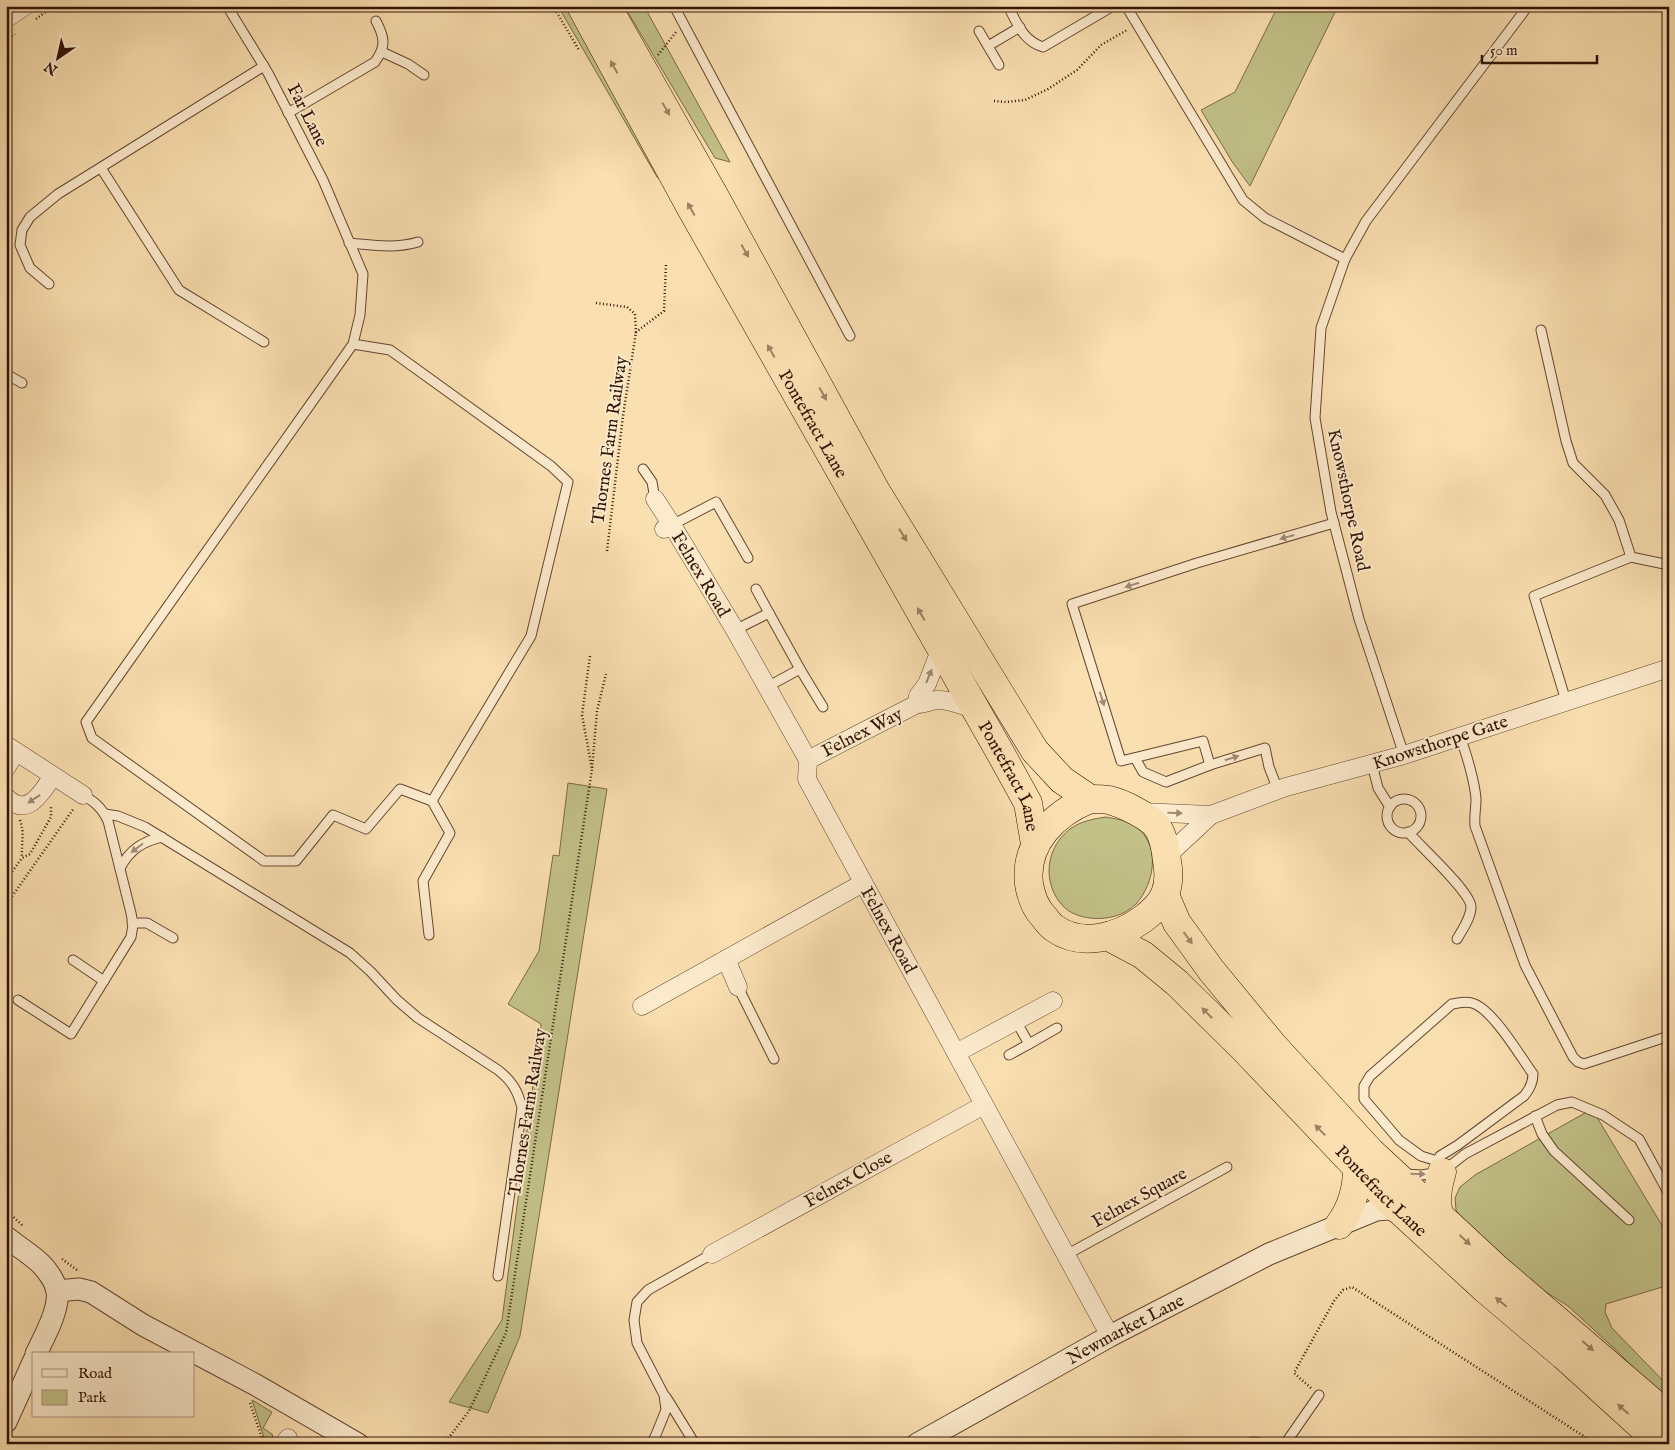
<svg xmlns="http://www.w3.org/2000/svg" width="1675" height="1450" viewBox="0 0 1675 1450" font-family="'IM FELL English',serif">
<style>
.green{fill:#c2c188;stroke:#7a6a47}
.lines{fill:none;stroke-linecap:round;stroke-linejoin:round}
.service-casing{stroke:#644630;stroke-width:11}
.minor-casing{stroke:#644630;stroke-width:19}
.tertiary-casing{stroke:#644630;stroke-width:23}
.trunk-casing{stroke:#321306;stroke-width:29}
.path{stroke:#321306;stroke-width:2.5;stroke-dasharray:1 2.5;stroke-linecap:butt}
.service{stroke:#fceacc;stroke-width:9}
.minor{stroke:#fceacc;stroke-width:18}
.tertiary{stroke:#fceacc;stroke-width:21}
.trunk{stroke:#fadfb0;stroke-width:28}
.oneway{fill:#a08364}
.oneway2{fill:#a18973}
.labels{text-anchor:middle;stroke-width:4;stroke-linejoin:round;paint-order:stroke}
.street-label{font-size:18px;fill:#321306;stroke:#fceacc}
</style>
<rect width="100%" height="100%" fill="#fadfb0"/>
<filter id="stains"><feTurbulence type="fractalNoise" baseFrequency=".004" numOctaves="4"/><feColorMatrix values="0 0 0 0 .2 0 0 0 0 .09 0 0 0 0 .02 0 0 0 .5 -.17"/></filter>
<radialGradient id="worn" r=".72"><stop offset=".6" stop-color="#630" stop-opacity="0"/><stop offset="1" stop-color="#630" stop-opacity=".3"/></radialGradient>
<g class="green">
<polygon points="558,6 569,6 668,187 657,177"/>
<polygon points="624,6 644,6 730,162 715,158"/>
<polygon points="1278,6 1338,6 1250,186 1233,163 1201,110 1235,92"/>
<polygon points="568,783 607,789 520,1336 488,1413 449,1402 502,1320 541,1024 508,1004 539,951 553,855 559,856"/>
<path d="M1106 817C1116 819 1126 820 1135 826 1161 844 1155 883 1136 904 1124 916 1106 920 1090 918 1081 917 1069 913 1063 906 1042 884 1045 848 1070 829 1081 821 1093 819 1106 817Z"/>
<polygon points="1592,1109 1669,1237 1669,1285 1606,1304 1605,1312 1612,1328 1669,1387 1669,1404 1618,1352 1568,1306 1529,1281 1463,1223 1456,1210 1455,1198 1460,1187 1475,1175"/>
<polygon points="252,1400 272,1412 263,1428 272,1434 275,1444 266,1444"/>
</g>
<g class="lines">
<defs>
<g id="service">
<polyline points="227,6 268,73 323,180 363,274 360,315 353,344 86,722 92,738 264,861 296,861 333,815 366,829 400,789 432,801 531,636 568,482 551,466 390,350 353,344"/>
<polyline points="674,6 850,336"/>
<path d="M1008 6C1017 23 1023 41 1043 47L1113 6"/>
<polyline points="1126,6 1243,200 1265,218 1345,259"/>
<polyline points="979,31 999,65"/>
<polyline points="988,46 1020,27"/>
<polyline points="382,52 408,64 424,75"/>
<path d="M288 113 375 62C386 46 385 38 376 21"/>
<polyline points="101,168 179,290 264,342"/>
<path d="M349 243C372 245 395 249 418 242"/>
<polyline points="49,284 30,268 20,245 22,230 30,217 58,194 264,66"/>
<polyline points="1541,330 1566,441 1573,463 1605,495 1619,520 1631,557"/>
<polyline points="6,374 22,383"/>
<polyline points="643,469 652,482 655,499"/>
<polyline points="672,525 716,502 748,558"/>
<polyline points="756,589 769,613"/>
<polyline points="735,630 769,613 800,669 767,687"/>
<polyline points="800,669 823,707"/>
<polyline points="1566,701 1534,596 1631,557 1669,565"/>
<path d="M1460 737C1466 752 1475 783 1476 799 1476 808 1474 817 1475 826L1525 965 1573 1057 1578 1062 1584 1064 1669 1036"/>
<polyline points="1404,755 1359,619 1331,512 1315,418 1321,328 1345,259 1366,221 1528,6"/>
<polyline points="1135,758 1143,772 1166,782 1210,765"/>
<polyline points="1372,764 1378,788 1390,807"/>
<polyline points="1278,790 1269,767 1265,748 1210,765 1203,741 1121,761 1072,604 1197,563 1334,523"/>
<circle cx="1404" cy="816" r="17"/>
<path d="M105 814 118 816 145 827 350 953 371 972 397 1000 418 1018 498 1070C512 1081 518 1091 522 1108L498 1276"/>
<path d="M1408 832C1420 846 1471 892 1471 907 1471 918 1462 930 1457 939"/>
<path d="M120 868C130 850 141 842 162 837"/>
<polyline points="132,923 147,923 173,938"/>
<polyline points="429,935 423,881 450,833 432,801"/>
<polyline points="73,960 104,981"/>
<polyline points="738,987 774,1059"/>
<path d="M18 1000 71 1034 131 937 133 925 131 913 108 821C102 808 95 802 83 795"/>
<polyline points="1029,1044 1057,1028"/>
<polyline points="1009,1055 1029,1044 1016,1021"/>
<polyline points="1535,1116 1542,1134 1554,1151 1629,1220"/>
<path d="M1437 1161 1421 1156 1399 1140 1364 1099V1086L1370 1076 1452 1004C1459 1003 1465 1001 1472 1003 1492 1008 1520 1056 1533 1074 1533 1083 1530 1089 1524 1096L1458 1145 1440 1156 1437 1161 1441 1170"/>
<polyline points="1405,1174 1421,1175 1442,1172 1465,1154 1557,1105 1572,1102 1603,1115 1639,1139 1669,1194"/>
<polyline points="1066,1255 1227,1167"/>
<polyline points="666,1397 695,1444"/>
<polyline points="651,1444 655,1437 666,1410 664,1395 637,1343 634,1320 637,1302 648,1290 712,1254"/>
<polyline points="1245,1444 1253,1442 1264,1444"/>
<polyline points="1285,1444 1319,1395"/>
</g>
<g id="minor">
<polyline points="6,19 25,6"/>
<polyline points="655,499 672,525 664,529"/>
<polyline points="672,525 735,630 808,760 807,779 1110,1336"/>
<polyline points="917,704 918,696 927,684 941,648"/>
<polyline points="6,745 83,795"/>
<path d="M808 760 917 704C925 704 930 701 937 700 949 699 964 706 976 710"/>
<polyline points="6,768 16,752"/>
<path d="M6 797C28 819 42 792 53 776"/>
<polyline points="1140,812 1211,815 1286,787 1404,755 1669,668"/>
<polyline points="1167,856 1211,815"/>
<polyline points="726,959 738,987"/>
<polyline points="642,1006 863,883"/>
<polyline points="956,1053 1053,1001"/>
<polyline points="712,1254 984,1105"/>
<polyline points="284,1444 288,1438"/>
</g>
<g id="tertiary">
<path d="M6 1237C17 1246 31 1254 41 1264 47 1270 55 1281 57 1291 60 1309 44 1337 36 1354"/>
<polyline points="57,1291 79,1289 91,1292 143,1325 256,1385 358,1444"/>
<polyline points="6,1422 34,1360"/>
<path id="s1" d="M917 1444 1110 1336 1217 1281 1269 1254 1376 1210 1389 1209 1403 1214"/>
</g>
<g id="trunk">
<path id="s2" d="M581 6 692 210 1001 754 1028 803 1035 844"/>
<polyline points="607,6 715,197 876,491 1035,751 1062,780 1090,799"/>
<path d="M1090 799C1097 799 1103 799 1109 800 1122 803 1151 817 1158 828 1163 836 1166 851 1167 861 1169 872 1169 884 1165 894 1161 904 1151 913 1143 919 1118 937 1082 948 1054 928 1051 926 1047 921 1044 917 1035 908 1031 896 1029 884 1024 843 1055 813 1090 799Z"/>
<polyline points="1165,895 1177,923 1211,970 1272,1044 1371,1152 1495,1267 1650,1400 1669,1422"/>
<path id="s3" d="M1109 937 1143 955 1177 983 1245 1050 1385 1197 1485 1289 1564 1356 1641 1426 1657 1444"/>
<path d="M1439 1216C1436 1200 1437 1188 1442 1172"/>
<path d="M1339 1225C1352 1208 1357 1189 1357 1168"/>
</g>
</defs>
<use href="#service" class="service-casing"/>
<use href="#minor" class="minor-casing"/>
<use href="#tertiary" class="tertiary-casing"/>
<use href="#trunk" class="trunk-casing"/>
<g class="path">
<polyline points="553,6 579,50"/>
<polyline points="36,19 54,6"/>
<polyline points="6,40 15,34"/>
<polyline points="658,55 676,32"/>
<polyline points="994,101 1006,102 1025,100 1048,89 1077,70 1101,45 1127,30"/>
<polyline points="596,303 627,307 635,314 636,332 664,311 666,264"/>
<polyline points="607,551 623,416 636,332"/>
<polyline points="590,656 582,715 592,769 597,711 606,674"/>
<path d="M20 820C25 833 21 844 22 858"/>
<polyline points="6,880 22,858 30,854 51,817 51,807"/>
<polyline points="6,905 74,808"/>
<polyline points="6,1210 23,1226"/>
<polyline points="62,1259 77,1270"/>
<polyline points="1311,1388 1294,1373 1334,1301 1343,1290 1352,1287 1596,1444"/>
<polyline points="250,1403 264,1444"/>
<polyline points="444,1444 469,1411 506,1333 592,769"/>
</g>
<use href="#service" class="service"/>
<use href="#minor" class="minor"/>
<use href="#tertiary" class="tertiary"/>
<use href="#trunk" class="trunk"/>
</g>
<defs><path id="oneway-solid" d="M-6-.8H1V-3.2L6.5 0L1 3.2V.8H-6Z" transform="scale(1.25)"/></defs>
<g class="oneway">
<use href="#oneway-solid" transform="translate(614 67) rotate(-119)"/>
<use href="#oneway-solid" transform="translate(666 109) rotate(60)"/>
<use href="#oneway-solid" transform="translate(691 209) rotate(-119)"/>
<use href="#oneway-solid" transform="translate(745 251) rotate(61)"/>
<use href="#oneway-solid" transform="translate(771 351) rotate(-119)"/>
<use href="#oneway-solid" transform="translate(823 394) rotate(61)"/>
<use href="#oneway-solid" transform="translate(903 535) rotate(58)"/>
<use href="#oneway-solid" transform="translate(921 614) rotate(-120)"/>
<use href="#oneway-solid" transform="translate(1188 938) rotate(54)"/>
<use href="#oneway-solid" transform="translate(1207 1013) rotate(-135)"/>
<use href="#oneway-solid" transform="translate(1320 1130) rotate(-134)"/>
<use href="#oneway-solid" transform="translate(1465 1240) rotate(42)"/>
<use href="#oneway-solid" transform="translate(1501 1302) rotate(-140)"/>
<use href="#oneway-solid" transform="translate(1588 1346) rotate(41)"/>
<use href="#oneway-solid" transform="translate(1623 1409) rotate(-138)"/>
</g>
<g class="oneway2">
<use href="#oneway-solid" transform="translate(1287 537) rotate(164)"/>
<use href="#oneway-solid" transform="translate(1132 585) rotate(162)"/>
<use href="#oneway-solid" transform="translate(929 676) rotate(-68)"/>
<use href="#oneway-solid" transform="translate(1102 699) rotate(73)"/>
<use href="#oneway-solid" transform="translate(1232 758) rotate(-17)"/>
<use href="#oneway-solid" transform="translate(34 799) rotate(146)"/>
<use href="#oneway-solid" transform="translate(1175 813) rotate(2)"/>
<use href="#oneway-solid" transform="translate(137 848) rotate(143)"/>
<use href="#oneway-solid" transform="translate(1418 1174) rotate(1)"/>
</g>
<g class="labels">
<g class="street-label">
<text transform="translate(308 115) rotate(63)" y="6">Far Lane</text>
<text dy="6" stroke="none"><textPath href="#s2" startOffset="478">Pontefract Lane</textPath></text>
<text transform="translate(609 440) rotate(-82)" y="6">Thornes Farm Railway</text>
<text transform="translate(1349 500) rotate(78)" y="6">Knowsthorpe Road</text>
<text transform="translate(701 574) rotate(59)" y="6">Felnex Road</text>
<text transform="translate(862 732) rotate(-27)" y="6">Felnex Way</text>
<text transform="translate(1440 742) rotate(-18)" y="6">Knowsthorpe Gate</text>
<text dy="6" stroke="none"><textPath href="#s2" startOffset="882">Pontefract Lane</textPath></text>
<text transform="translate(889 930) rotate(61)" y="6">Felnex Road</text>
<text transform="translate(527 1112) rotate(-81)" y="6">Thornes Farm Railway</text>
<text transform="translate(848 1179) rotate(-29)" y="6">Felnex Close</text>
<text dy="6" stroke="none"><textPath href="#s3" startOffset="374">Pontefract Lane</textPath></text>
<text transform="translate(1139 1197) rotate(-29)" y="6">Felnex Square</text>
<text dy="6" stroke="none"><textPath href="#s1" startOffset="238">Newmarket Lane</textPath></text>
</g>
</g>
<rect width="1675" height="1450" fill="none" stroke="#fadfb0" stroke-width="25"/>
<rect x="8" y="8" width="1660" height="1435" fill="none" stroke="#321306" stroke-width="2.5"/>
<rect x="12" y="12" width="1650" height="1425" fill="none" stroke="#321306"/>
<rect x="32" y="1352" width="162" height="65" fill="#fceacc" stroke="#ab947d"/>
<rect x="42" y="1369" width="25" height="8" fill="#fceacc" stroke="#ab947d"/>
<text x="78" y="1378" font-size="15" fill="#321306">Road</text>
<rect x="42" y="1390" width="25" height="15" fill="#c2c188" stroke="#ab947d"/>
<text x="78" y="1402" font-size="15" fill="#321306">Park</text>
<g transform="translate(58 58) rotate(214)" stroke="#fceacc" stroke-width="4" paint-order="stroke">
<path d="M0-4L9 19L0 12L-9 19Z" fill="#321306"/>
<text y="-8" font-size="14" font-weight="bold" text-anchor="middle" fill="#321306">N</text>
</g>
<path d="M1482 55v8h115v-8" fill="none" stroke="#321306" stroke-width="2.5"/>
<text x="1490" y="55" font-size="15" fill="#321306" stroke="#fceacc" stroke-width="4" paint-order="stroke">50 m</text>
<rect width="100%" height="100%" filter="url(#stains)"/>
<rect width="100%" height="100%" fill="url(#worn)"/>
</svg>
